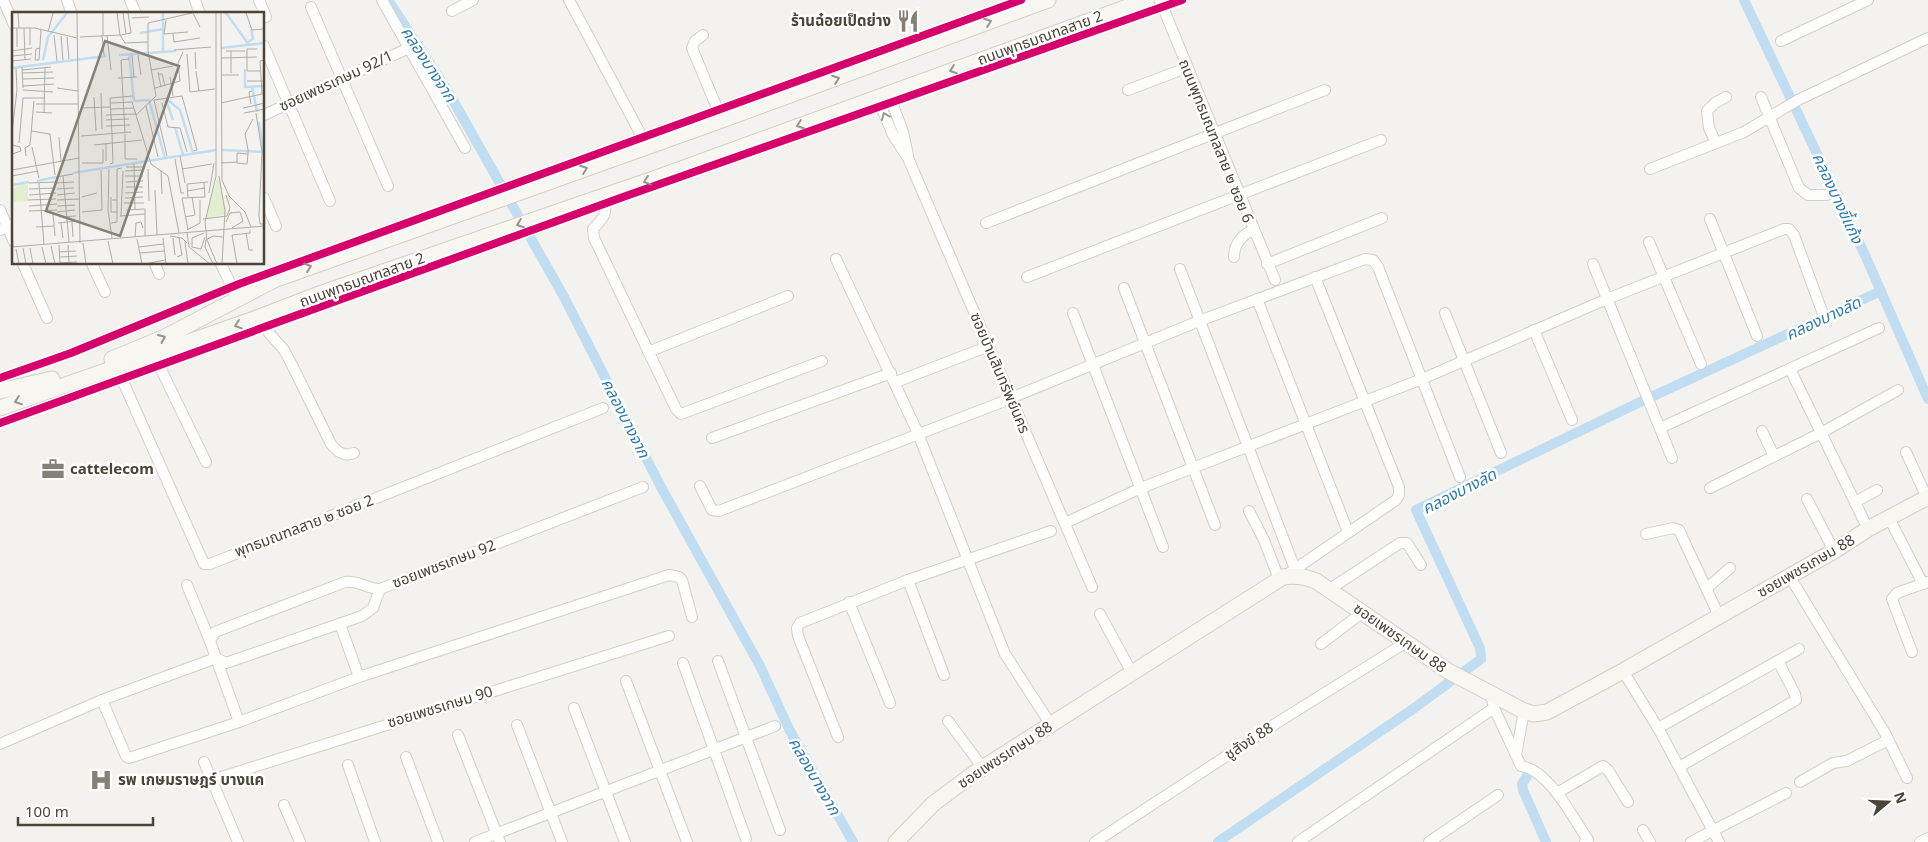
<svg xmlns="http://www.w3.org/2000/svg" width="1928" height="842" viewBox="0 0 1928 842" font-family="'Noto Sans','Noto Sans Thai',sans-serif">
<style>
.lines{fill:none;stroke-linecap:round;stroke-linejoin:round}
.canal{stroke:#c0ddf1;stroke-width:10}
.street-casing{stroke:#d2d0cb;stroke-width:12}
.secondary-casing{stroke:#d3cfc5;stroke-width:17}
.street{stroke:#fdfdfc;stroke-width:10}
.secondary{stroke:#f7f6f1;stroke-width:15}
.cycleway-casing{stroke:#fff;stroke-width:11}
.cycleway{stroke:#d6006c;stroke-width:8}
.oneway{stroke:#98948c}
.oneway2{stroke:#9b9791}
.labels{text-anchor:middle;stroke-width:5;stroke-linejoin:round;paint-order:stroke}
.poi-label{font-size:15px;font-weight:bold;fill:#4b4439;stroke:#fff;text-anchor:start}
.street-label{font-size:15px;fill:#4b4439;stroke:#fff}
.water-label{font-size:16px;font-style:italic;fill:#2e7ab2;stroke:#fff}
.inset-river{fill:none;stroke:#c0ddf1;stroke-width:2.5}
.inset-road{fill:none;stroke:#b0aca6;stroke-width:1}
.view{fill:#868178;fill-opacity:0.15;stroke:#868178;stroke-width:2.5}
.inset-edge{fill:none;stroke:#4b4439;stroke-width:2.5}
</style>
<rect width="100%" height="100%" fill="#f4f2ee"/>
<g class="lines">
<g class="canal">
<polyline points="388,0 449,93 564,297 661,487 760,666 790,731 853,842"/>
<polyline points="1744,0 1865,255 1928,399"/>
<polyline points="1527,776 1522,784 1523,790 1546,842"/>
<polyline points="1218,842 1413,709 1481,659 1480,648 1416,510 1636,404 1881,291"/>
</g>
<defs>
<g id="street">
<polyline points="3,0 14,25"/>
<polyline points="67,0 72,14"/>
<polyline points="130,0 136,14"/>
<polyline points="195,0 200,14"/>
<polyline points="259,0 266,17"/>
<polyline points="382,0 465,148"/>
<polyline points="569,0 647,146"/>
<polyline points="1160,0 1275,280"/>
<polyline points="311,7 388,186"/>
<polyline points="452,11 473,0"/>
<polyline points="703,35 695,41 692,48 722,120"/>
<polyline points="1781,41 1868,0"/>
<polyline points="264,46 330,201"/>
<polyline points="1128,90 1186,68"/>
<polyline points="889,94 903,132 908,155"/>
<polyline points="877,97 893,135 908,158 1092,587"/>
<polyline points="1761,97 1799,188 1808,195 1827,195"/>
<polyline points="264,115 409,48"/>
<polyline points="1716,143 1709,128 1707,111 1715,103 1726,97"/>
<polyline points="1650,169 1744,132 1798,100 1928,38"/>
<path d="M603 196C608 214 605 216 593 229L594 238 676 409 681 414 822 361"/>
<polyline points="264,198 276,226"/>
<polyline points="0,210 14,242"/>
<polyline points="1710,219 1757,336"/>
<polyline points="986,223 1325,90"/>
<polyline points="0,230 14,224"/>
<polyline points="1649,242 1701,364"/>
<path d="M1234 257C1234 244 1242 235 1253 230"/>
<polyline points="836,259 917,431 1005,654 1051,725"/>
<polyline points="23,264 47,318"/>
<polyline points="92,264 105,292"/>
<polyline points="155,264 159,274"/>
<polyline points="221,264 237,298"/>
<polyline points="1267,264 1382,218"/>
<polyline points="1593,264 1672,458"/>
<polyline points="1180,269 1295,569"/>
<polyline points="1027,277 1381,140"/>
<polyline points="1124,288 1215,525"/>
<polyline points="1257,299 1348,532"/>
<polyline points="1073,313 1163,547"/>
<polyline points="1445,313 1501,453"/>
<path d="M263 316 269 333 284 350 292 365 331 444C337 452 344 457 354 453"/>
<polyline points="1534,330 1572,420"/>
<polyline points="648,352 788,296"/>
<polyline points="154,355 206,462"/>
<polyline points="117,368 204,564 210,564 603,408"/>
<polyline points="1790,369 1868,529"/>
<polyline points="896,382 989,346"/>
<polyline points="1011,398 1199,321 1365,259 1373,260 1378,267 1460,477"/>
<polyline points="1660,428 1879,328"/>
<polyline points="1762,431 1774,456"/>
<polyline points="712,438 891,373"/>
<polyline points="1906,452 1927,498"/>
<polyline points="700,486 712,510 719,511 1002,402"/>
<polyline points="1710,488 1821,433 1898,390"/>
<polyline points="1807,499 1834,551"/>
<polyline points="1855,502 1877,490"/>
<polyline points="1249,511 1264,540 1279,579"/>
<polyline points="1889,518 1923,584"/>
<polyline points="1065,523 1141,488 1422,379 1607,299 1784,229 1789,229 1794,235 1823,314"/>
<polyline points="1646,534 1673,528 1679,530 1719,616"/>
<polyline points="1285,576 1396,500 1399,495 1399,487 1315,277"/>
<polyline points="1790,577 1885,733 1907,778"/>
<polyline points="908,580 944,675"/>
<polyline points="187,585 210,641"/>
<polyline points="1707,588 1730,568"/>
<polyline points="1330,589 1400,543 1407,543 1421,565"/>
<polyline points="849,602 890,703"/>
<polyline points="1100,614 1132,673"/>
<polyline points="340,624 359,677 669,575 679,577 682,580 692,617"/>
<polyline points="1321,644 1363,612"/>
<polyline points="1912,652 1892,599 1897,593 1928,582"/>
<polyline points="216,658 239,722 359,677"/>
<polyline points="216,658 226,663 362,616 373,608 380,589"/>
<polyline points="718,661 780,830"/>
<polyline points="683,663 746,839"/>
<polyline points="1623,671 1658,728 1719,842"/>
<polyline points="626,681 687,842"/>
<polyline points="102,700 126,756 129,758 239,722"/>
<polyline points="574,708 625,842"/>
<path d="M1494 708 1521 766C1549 770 1573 818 1588 840L1585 842"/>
<polyline points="948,721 983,768"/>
<polyline points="517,725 562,842"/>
<polyline points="1658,728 1799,649"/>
<polyline points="458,735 500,842"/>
<polyline points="838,737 798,636 797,628 800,623 908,580 1051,531"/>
<path d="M0 744 102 700 216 658 210 641 215 632 345 582C359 580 367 589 380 589L643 487"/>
<polyline points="1516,755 1524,711"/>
<polyline points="406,757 438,842"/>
<polyline points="204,762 238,842"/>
<polyline points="348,765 375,842"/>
<polyline points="1679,767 1796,700 1795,694 1778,661"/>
<polyline points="212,780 669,636"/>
<polyline points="1800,782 1833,763 1847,761 1888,740"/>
<polyline points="1557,793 1603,766 1608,770 1628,802"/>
<polyline points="284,805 300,842"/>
<polyline points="1643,830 1650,842"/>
<polyline points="475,842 775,726"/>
<polyline points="1095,842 1283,719 1405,643"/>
<polyline points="1298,842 1494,708 1491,695"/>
<polyline points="1429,842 1498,795"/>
<polyline points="1691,842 1786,793"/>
<polyline points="1920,842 1928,838"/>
</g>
<g id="secondary">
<polyline points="112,359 165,337 274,280 722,120 1048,0"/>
<polyline points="0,391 52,379"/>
<polyline points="0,408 257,318 322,293 656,178 1147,0"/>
<path d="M896 842 933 804 973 774 1283 577C1295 575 1304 576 1316 581L1448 671 1524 711 1534 714 1547 712 1623 671 1834 551 1868 529 1928 497"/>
</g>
</defs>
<use href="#street" class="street-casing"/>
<use href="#secondary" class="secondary-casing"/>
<use href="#street" class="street"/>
<use href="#secondary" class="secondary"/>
<defs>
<g id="cycleway">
<polyline points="0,378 71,353 239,284 1021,0"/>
<polyline points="0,423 623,197 1182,0"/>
</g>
</defs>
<use href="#cycleway" class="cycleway-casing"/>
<use href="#cycleway" class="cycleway"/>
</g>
<defs><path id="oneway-chevron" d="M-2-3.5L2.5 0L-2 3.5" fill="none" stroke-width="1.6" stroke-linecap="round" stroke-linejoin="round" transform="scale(1.25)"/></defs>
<g class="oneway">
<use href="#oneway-chevron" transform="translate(988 22) rotate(-20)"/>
<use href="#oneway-chevron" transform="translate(953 70) rotate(160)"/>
<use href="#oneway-chevron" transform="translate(836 79) rotate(-20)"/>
<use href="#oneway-chevron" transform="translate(800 125) rotate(160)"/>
<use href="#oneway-chevron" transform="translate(584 169) rotate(-20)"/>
<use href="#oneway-chevron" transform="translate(647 181) rotate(161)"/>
<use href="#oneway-chevron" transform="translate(520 224) rotate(160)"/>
<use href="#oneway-chevron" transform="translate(308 267) rotate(-20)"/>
<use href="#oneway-chevron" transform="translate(238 325) rotate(161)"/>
<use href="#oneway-chevron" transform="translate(162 338) rotate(-25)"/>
<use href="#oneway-chevron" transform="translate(18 401) rotate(160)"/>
</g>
<use class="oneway2" href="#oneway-chevron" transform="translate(885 116) rotate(-113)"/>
<defs>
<symbol id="restaurant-bare" viewBox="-9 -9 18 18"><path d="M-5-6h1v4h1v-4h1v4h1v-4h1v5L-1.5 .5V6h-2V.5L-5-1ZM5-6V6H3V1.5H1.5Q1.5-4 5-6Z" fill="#868178" stroke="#fff" stroke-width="2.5" paint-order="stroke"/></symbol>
<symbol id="office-bare" viewBox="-9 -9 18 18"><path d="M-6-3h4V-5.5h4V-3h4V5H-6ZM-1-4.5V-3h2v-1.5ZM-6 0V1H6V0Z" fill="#868178" stroke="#fff" stroke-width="2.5" paint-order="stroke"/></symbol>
<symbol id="hospital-bare" viewBox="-9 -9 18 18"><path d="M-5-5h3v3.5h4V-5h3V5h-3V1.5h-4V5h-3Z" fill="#868178" stroke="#fff" stroke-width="2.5" paint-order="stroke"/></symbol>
</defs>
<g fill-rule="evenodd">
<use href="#restaurant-bare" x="892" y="5" width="32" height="32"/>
<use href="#office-bare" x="37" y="453" width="32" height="32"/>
<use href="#hospital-bare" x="85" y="764" width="32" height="32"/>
</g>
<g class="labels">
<g class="poi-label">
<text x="891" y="26" text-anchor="end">ร้านฉ๋อยเป็ดย่าง</text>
<text x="70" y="474">cattelecom</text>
<text x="118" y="785">รพ เกษมราษฎร์ บางแค</text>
</g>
<g class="street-label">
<text transform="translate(1040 38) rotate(-20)" y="5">ถนนพุทธมณฑลสาย 2</text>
<text transform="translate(336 81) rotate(-25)" y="5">ซอยเพชรเกษม 92/1</text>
<text transform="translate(1216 141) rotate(68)" y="5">ถนนพุทธมณฑลสาย ๒ ซอย 6</text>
<text transform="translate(362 280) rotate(-20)" y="5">ถนนพุทธมณฑลสาย 2</text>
<text transform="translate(1000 373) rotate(67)" y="5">ซอยบ้านสินทรัพย์นคร</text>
<text transform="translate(304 526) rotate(-21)" y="5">พุทธมณฑลสาย ๒ ซอย 2</text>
<text transform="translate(444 564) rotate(-21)" y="5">ซอยเพชรเกษม 92</text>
<text transform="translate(1806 566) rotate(-30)" y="5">ซอยเพชรเกษม 88</text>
<text transform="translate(1400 638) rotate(35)" y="5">ซอยเพชรเกษม 88</text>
<text transform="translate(440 707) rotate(-17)" y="5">ซอยเพชรเกษม 90</text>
<text transform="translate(1249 741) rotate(-33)" y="5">ชูสังข์ 88</text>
<text transform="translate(1005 755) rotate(-33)" y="5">ซอยเพชรเกษม 88</text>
</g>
<g class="water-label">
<text transform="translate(429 64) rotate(57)" y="6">คลองบางจาก</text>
<text transform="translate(1838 198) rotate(65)" y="6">คลองบางขี้แก้ง</text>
<text transform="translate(1823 318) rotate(-25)" y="6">คลองบางลัด</text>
<text transform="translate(626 418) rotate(63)" y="6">คลองบางจาก</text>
<text transform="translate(1459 491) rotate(-27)" y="6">คลองบางลัด</text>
<text transform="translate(815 776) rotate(60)" y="6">คลองบางจาก</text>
</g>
</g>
<g transform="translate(12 12)">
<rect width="252" height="252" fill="#f4f2ee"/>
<path d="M206 163 215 202 194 206ZM13 171 16 175V189L0 190V177Z" fill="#e1eecf"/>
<path class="inset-river" d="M151 1V40M214 1 237 33M128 21 151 17M236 30 241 27 239 17M209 36 253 31M117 42 122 89 137 88 153 146M107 43 164 39M31 48 36 25 55 1M0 56 94 44M233 57V75L253 74M240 74 245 100M154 88 161 108M156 88 168 98 181 141M247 110 251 139M163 115 171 143M209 138 253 140M61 161 204 138M25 169 44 165M0 173 17 170"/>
<path class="inset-road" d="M6 1 7 16M65 1 68 231M91 1V23M105 1 108 23M111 1 114 22M181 1 188 15M204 1V164L193 210 195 228 205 252M209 1 210 168 217 184 233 200 239 215M234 1 240 18 253 17M120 6 137 5M154 8 152 22 176 20M0 16H23L65 26M5 16V35M12 16 13 48M36 20 41 1M161 22 162 30 188 26M42 23 45 49M90 23 92 43M95 23 99 58M109 23 119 21 116 1M49 24 51 48M55 25 57 47M68 25 108 23 113 31 136 30M18 33V16M28 36 24 37 23 48H27L29 18M245 37H235V59H248M162 38 199 35M0 39 20 36M214 39H233M219 39V61M183 40 184 57M175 42 178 80 203 77M120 43 122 65M126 43 129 63M0 44 20 42M209 46 245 45M0 49 19 47M10 55 11 76M10 58 39 55M139 58 161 54M184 59 187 79M146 60 149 75M10 61 41 60M146 62H150L153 74M209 63H227M158 65 161 84M106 66 125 65M11 67 42 66M235 69H253M11 74 42 72M45 76 66 79M143 76 168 69 166 51 171 40M11 78 41 80M89 81 90 117M82 85 84 119M142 88 170 84 185 138 182 139M142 88 155 144M99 91 120 90 124 103M150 91 156 115 168 116 175 140M209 91 250 82 248 49 253 48M24 92H66M239 92 237 80 240 79M134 94 146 145M69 96 98 95M231 96 253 91M99 97 122 96M24 100 40 101M32 100 33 56M232 101 253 97M244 101 250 140 247 203 248 212H253M94 103 124 102M94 108 117 107M94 114 118 113M19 119 38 122 43 163M0 120 5 78 4 56M113 121 109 48 117 47M100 122 98 86 121 84M113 122V147H125M69 124 119 120M47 125 49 149M7 131 11 86H33M94 131V149M0 133 8 135 9 139 0 142M82 133 130 128M20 135 27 166M236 142 225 141V151L235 152 236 142V138L233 122 241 107M14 144 13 136 18 133 22 89M168 144 173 171M163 147 169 181H172M70 151H91V137M209 151 225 150M98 152 101 151 100 122M122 152 123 197M114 155H131M97 157 96 198 100 226M136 157 137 189M170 157 200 152M0 158 67 146M149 158 150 182M113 159 131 158M0 164 26 159M51 164 57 230M113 164H131M207 164 213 199 210 252M44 165 61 162M114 170 131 169M17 171 44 170M27 171 32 232M44 171 62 170M114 175H131M17 177 44 176M45 177 62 176M143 178 145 223M175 179 193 176M113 181 131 180M197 181 202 151M17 183 44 181M45 183 63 181M70 185 85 181M99 185V200H105V188M176 185 175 172 196 170M113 186 131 185M16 188 44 187M45 188 68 187M100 188H105V157L110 156M112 191H132M17 194 45 192M45 194 63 193M114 198 133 197V224M17 199 45 198M45 200 63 198M70 200 90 198 89 158M41 202 43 224M108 204 133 202M109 204 111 159M47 205 64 204M173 205 183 203 180 185M191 207 215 204 218 196 214 183M60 210 61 225M214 210 218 201 228 200 231 209 220 216M46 211 64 209M49 211 51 226M99 211 105 210V200M24 215 42 214M175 218 188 211V188M176 218 170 186 193 185 192 170M0 219 1 235M175 220 177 235 198 252M167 221 156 164 139 152 124 103 144 84 136 39V11L180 1M192 221 180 226V235L189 237 193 225M234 221 237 238H241M158 224 170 226 175 231M123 225 124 211 129 210 131 216M151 226 154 252M161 226 163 243M125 227 130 252M96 229 101 252M173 230 176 252M71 231 74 252M47 233 48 252M56 233 57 250M39 234 43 252M0 235 253 214M30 235 34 252M127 235 151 232M11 236 14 252M18 236 21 252M4 237 7 252M47 240 64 239M128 241 152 239M48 245 65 244M165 245 170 243 167 226M48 251 65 250M133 252 153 248M201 252 193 235 194 228 201 224 211 225M225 252 220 223 238 221V218"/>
<path class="view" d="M93 29 167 54 108 224 34 199Z"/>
<rect width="252" height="252" class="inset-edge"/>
</g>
<g transform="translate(1888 802) rotate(71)" stroke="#ffffff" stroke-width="4" paint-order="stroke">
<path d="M0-4L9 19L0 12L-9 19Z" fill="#4b4439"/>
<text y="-8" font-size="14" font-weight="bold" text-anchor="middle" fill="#4b4439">N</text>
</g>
<path d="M18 817v8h135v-8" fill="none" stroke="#4b4439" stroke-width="2.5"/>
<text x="25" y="817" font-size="15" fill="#4b4439" stroke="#ffffff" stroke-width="4" paint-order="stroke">100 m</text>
</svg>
